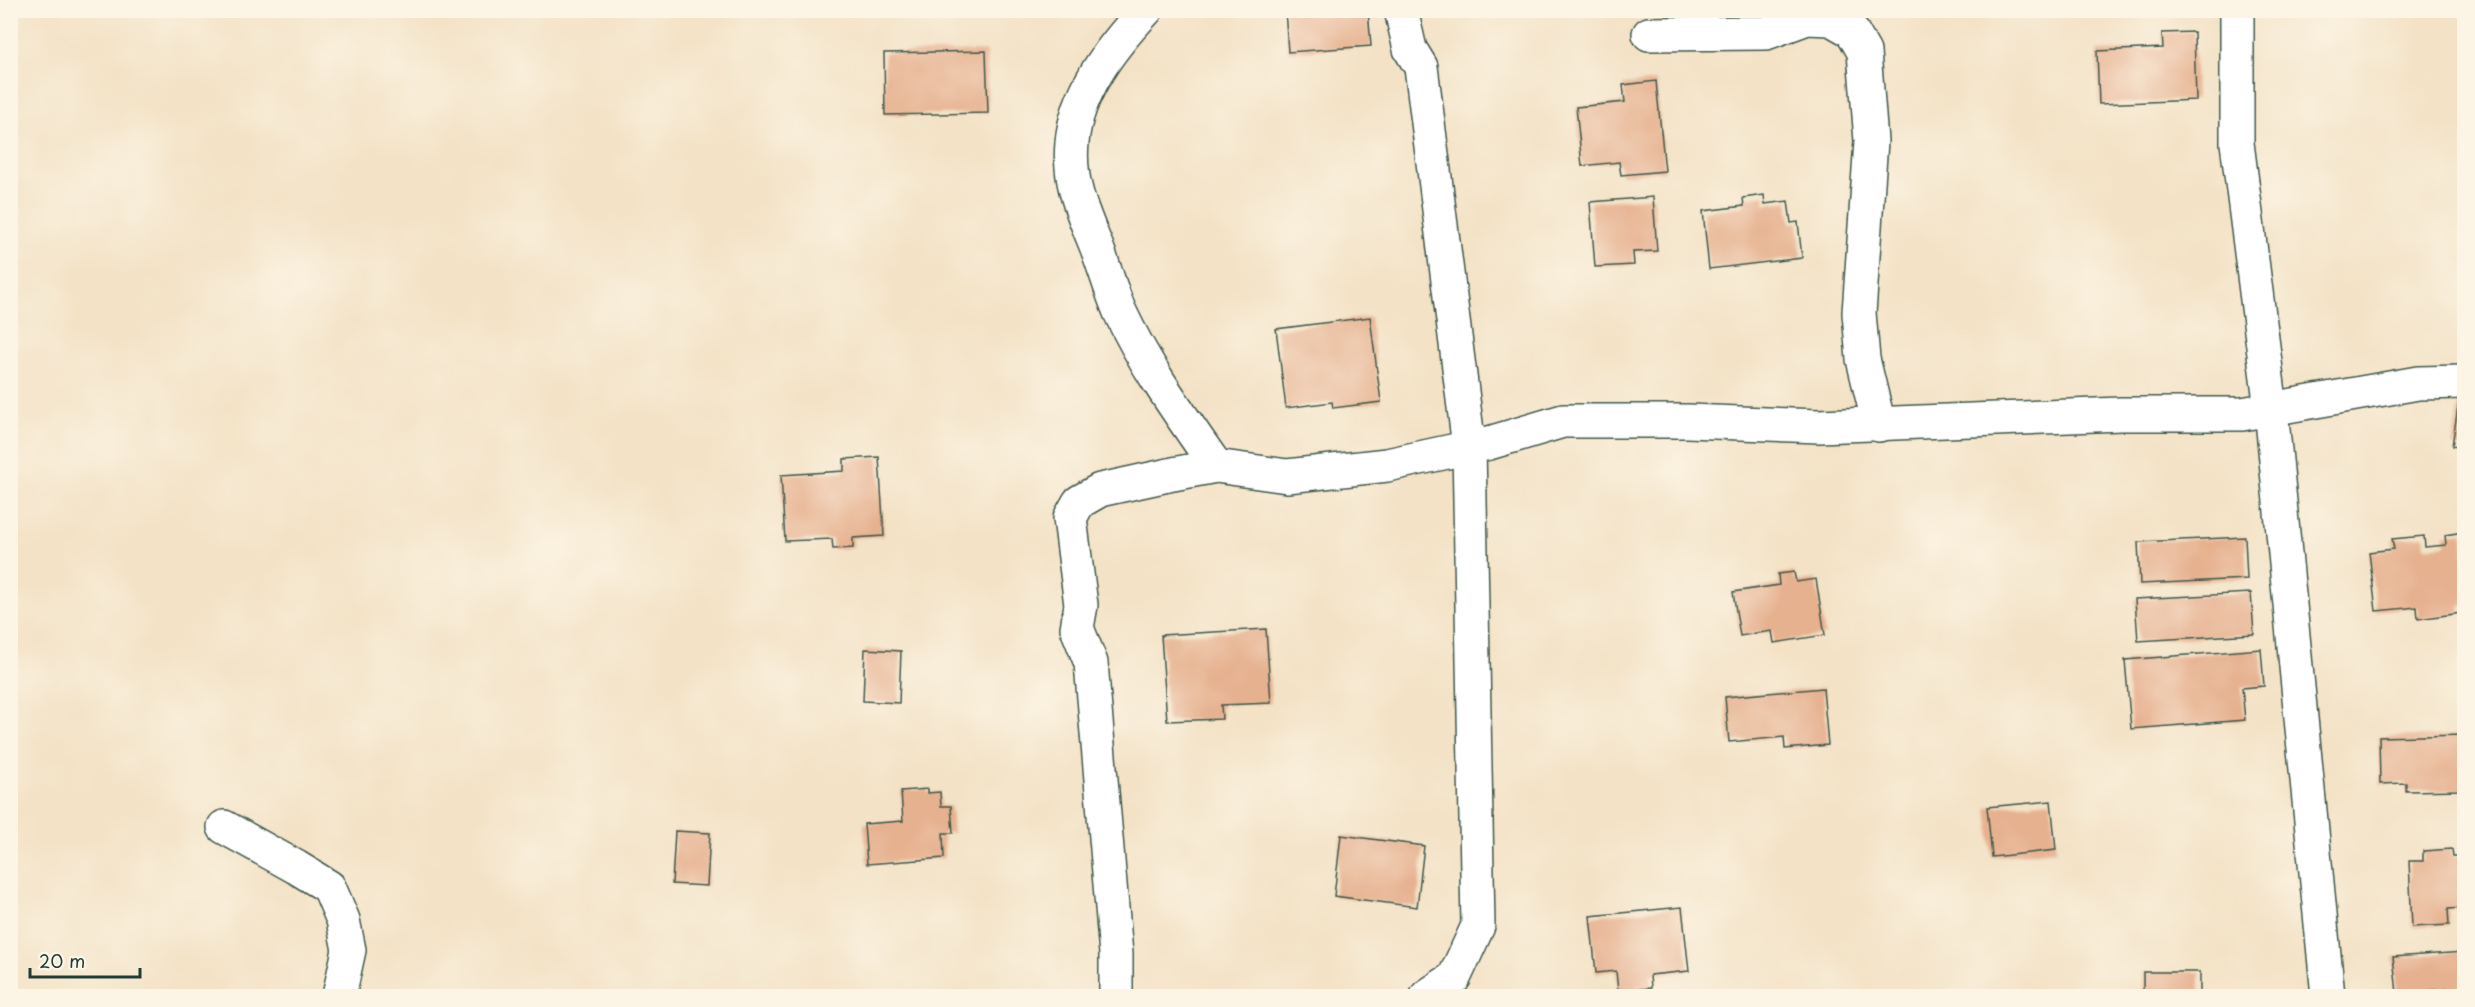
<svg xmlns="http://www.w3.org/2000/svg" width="2475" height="1007" viewBox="0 0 2475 1007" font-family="'Playpen Sans',sans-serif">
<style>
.building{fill:#e6b18f}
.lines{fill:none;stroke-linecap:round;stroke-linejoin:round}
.minor-casing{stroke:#3f564a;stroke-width:36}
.minor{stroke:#fff;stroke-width:33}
</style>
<rect width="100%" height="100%" fill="#fcf5e5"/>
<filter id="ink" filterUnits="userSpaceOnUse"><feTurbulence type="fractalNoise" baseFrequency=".0167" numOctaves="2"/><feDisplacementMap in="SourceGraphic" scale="12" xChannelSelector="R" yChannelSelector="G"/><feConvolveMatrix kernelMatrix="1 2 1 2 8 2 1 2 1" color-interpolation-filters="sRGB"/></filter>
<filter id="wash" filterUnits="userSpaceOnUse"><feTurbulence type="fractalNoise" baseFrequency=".008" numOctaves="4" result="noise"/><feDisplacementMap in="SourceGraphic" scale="24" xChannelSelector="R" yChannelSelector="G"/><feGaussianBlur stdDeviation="1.35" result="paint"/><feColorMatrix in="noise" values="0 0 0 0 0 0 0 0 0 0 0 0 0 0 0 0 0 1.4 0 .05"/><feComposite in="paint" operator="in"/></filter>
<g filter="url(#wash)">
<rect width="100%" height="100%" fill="#f3e2c6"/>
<g id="blocks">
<g class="building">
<polygon points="1285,10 1368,10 1371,46 1288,52"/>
<polygon points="2194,32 2196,100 2099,104 2097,51 2163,48 2162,33"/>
<polygon points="986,51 988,113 885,115 884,53"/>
<polygon points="1656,81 1665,171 1621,175 1619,162 1582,166 1576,107 1625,102 1623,85"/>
<polygon points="1764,195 1765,204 1788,201 1791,223 1798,222 1802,258 1709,269 1703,211 1744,206 1743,198"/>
<polygon points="1653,197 1657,251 1633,252 1634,265 1595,267 1590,202"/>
<polygon points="1370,317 1381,402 1333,408 1332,402 1286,408 1276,329"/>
<polygon points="2459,400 2464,401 2464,448 2452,446"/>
<polygon points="879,457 884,536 853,538 853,548 833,549 832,539 785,541 781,475 844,471 844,459"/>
<polygon points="2464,532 2464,606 2460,606 2461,613 2418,619 2417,607 2376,611 2369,552 2394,549 2392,539 2424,536 2425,547 2446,545 2445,535"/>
<polygon points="2245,537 2247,579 2140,584 2138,542"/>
<polygon points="1794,572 1796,582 1816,579 1825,635 1774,643 1772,631 1740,636 1733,592 1779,585 1778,574"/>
<polygon points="2251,593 2254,634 2138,641 2135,599"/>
<polygon points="1266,629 1271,703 1221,705 1222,719 1167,721 1161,635"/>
<polygon points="865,649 901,651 899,703 863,701"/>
<polygon points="2261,649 2264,686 2242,688 2245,720 2131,729 2125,660"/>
<polygon points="1823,688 1828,745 1785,749 1784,737 1729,742 1725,697"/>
<polygon points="2464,735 2463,790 2406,791 2406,783 2380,784 2379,737"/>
<polygon points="928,789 928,793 940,792 941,806 951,806 953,833 943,833 944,858 867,864 864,824 903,821 901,791"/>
<polygon points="2051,801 2056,850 1992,857 1987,807"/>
<polygon points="675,831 710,833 707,886 672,884"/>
<polygon points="1341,835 1424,846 1417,907 1334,896"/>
<polygon points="2452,849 2453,856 2464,856 2464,908 2448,909 2449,925 2412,927 2409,861 2423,861 2423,851"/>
<polygon points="1682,907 1689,971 1650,975 1651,988 1618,991 1616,971 1596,973 1590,916"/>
<polygon points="2464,952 2464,988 2397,993 2393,957"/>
<rect x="2143" y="972" width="57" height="24"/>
<polygon points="860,991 860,996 814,996 814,994"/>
</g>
</g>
</g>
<g filter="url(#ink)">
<use href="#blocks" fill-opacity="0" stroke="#3f564a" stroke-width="1.5"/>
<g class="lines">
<defs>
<g id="minor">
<path d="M1146 10C1112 46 1076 92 1072 143 1068 182 1083 213 1097 248 1105 269 1111 291 1120 312 1145 366 1182 417 1216 466"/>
<polyline points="1401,10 1410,49 1421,67 1469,447 1478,926 1454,978 1427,996"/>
<polyline points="2237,10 2237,143 2271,409 2328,996"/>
<polyline points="1649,34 1766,33 1807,18 1831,19 1852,31 1864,52 1871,141 1859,313 1863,359 1879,425"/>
<polyline points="224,827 296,867 329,887 343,920 349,950 339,996"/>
<polyline points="1116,996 1116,954 1091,663 1077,628 1081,605 1070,518 1079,502 1100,490 1173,474 1216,466 1287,476 1387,465 1489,443 1563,421 1687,421 1819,426 2121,414 2242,414 2418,383 2464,382"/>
</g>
</defs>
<use href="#minor" class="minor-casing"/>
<use href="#minor" class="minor"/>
</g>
</g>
<rect width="2475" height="1007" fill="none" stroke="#fcf5e5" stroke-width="36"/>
<path d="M30 968v9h110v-9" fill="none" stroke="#1f3d34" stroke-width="3"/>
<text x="39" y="968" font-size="18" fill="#1f3d34" stroke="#fcf5e5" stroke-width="4.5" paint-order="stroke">20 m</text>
</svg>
